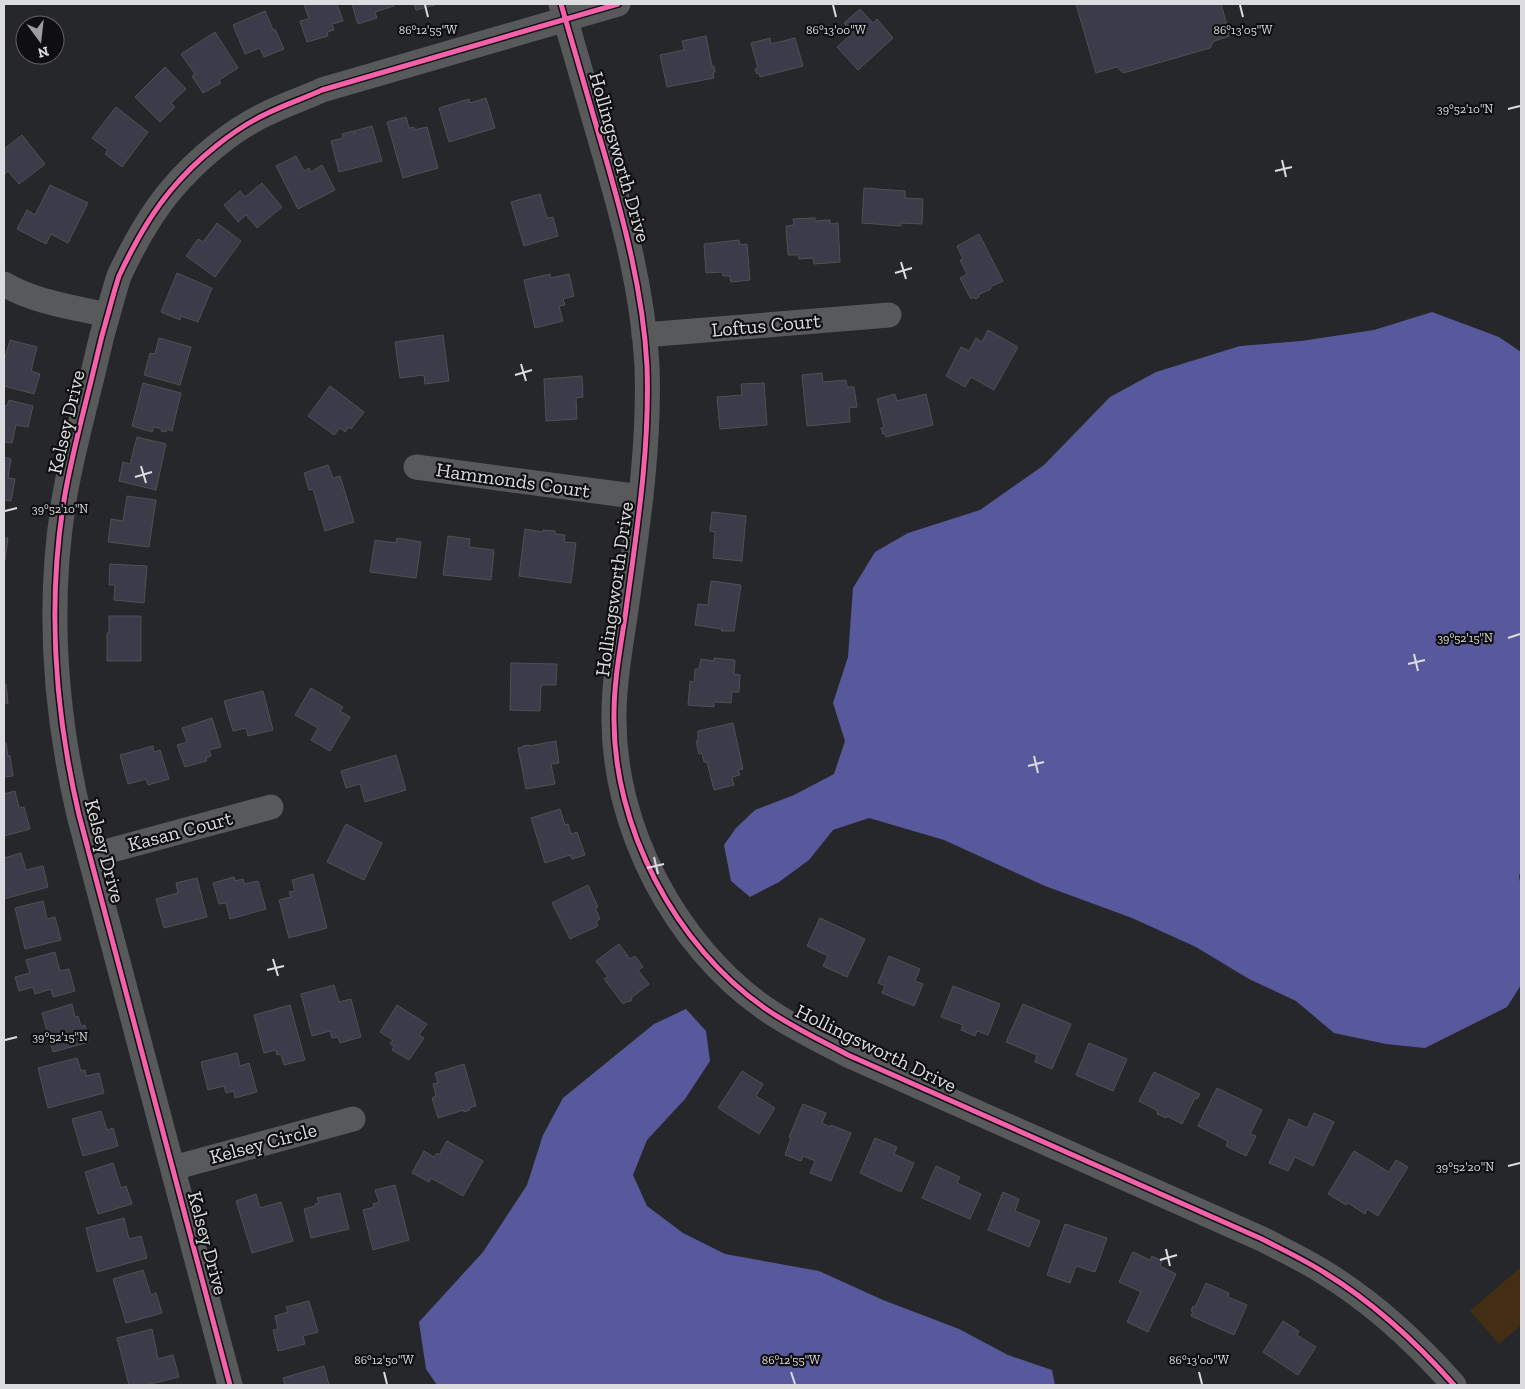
<svg xmlns="http://www.w3.org/2000/svg" width="1525" height="1389" viewBox="0 0 1525 1389" font-family="'Zilla Slab',serif">
<style>
.green{fill:#432e13}
.water{fill:#58599d}
.building{fill:#3b3b4a;stroke:#505054}
.lines{fill:none;stroke-linecap:round;stroke-linejoin:round}
.minor{stroke:#58595b;stroke-width:25}
.cycleway-casing{stroke:#0f0f11;stroke-width:8}
.cycleway{stroke:#f560ab;stroke-width:5}
.ticks{fill:none;stroke:#dcdce0;stroke-width:2}
.labels{text-anchor:middle;stroke-width:4.5;stroke-linejoin:round;paint-order:stroke}
.street-label{font-size:20px;fill:#dcdce0;stroke:#0f0f11}
.ticks-label{font-size:12px;text-anchor:middle;fill:#dcdce0;stroke:#0f0f11;stroke-width:4.5;stroke-linejoin:round;paint-order:stroke}
</style>
<rect width="100%" height="100%" fill="#26272a"/>
<polygon class="green" points="1521,1267 1521,1325 1499,1344 1470,1311"/>
<g class="water">
<polygon points="1432,312 1499,337 1521,352 1521,871 1519,876 1521,888 1521,985 1507,1007 1425,1048 1386,1044 1334,1033 1296,1001 1249,979 1196,947 1132,918 1045,886 944,840 869,818 833,830 809,860 779,882 750,897 731,881 724,845 736,828 755,810 794,795 834,774 845,741 833,703 848,657 853,588 875,552 908,533 980,510 1044,465 1110,397 1156,372 1240,346 1301,341 1374,330"/>
<polygon points="686,1009 706,1031 710,1061 685,1099 647,1140 633,1175 647,1206 683,1233 725,1254 819,1271 883,1300 959,1329 1008,1355 1052,1370 1055,1385 437,1385 426,1369 419,1322 483,1252 527,1185 543,1135 563,1098 654,1024"/>
</g>
<g class="building">
<polygon points="304,4 337,4 343,21 332,24 334,30 327,32 328,36 307,42 300,21 309,19"/>
<polygon points="352,4 393,4 394,6 375,12 377,18 358,24"/>
<polygon points="414,4 438,4 416,10"/>
<polygon points="1076,4 1221,4 1230,36 1214,41 1210,48 1123,73 1117,67 1096,73"/>
<polygon points="860,9 873,23 877,19 893,38 858,70 837,47 853,33 844,23"/>
<polygon points="265,11 273,30 275,29 284,49 264,57 260,48 245,54 233,25"/>
<polygon points="215,32 238,68 219,80 221,83 203,93 192,76 195,74 181,54"/>
<polygon points="706,36 712,66 714,66 715,72 713,72 714,78 667,87 660,55 684,50 682,41"/>
<polygon points="770,38 771,44 795,38 803,66 760,77 759,73 757,74 755,69 758,68 751,43"/>
<polygon points="165,67 186,89 171,103 175,107 160,122 135,97"/>
<polygon points="486,98 495,128 449,142 439,108 469,99 470,103"/>
<polygon points="116,107 148,132 122,167 105,154 108,150 92,138"/>
<polygon points="406,117 409,128 414,127 414,130 427,127 438,168 403,178 387,122"/>
<polygon points="372,126 382,161 339,172 331,141 343,138 342,134 353,131 354,134 355,134 354,131"/>
<polygon points="22,135 45,164 19,184 8,171 4,175 4,149"/>
<polygon points="296,156 304,171 309,168 311,172 322,165 335,190 298,209 276,166"/>
<polygon points="262,183 282,207 257,228 246,215 238,222 224,205 240,191 245,197"/>
<polygon points="50,185 88,203 68,243 51,234 46,244 17,229 27,210 35,215"/>
<polygon points="864,188 905,191 905,198 923,199 922,224 901,223 901,226 862,223"/>
<polygon points="540,194 547,218 553,217 558,236 524,246 511,202"/>
<polygon points="815,218 815,221 830,220 830,224 838,223 840,262 814,264 813,258 799,259 798,255 788,255 786,226 794,225 793,219"/>
<polygon points="217,223 241,241 215,277 186,256 198,239 203,242"/>
<polygon points="979,234 1003,281 990,287 991,289 978,295 979,297 975,299 974,297 971,299 960,278 967,274 960,260 963,259 957,246"/>
<polygon points="739,240 740,245 747,244 750,280 731,282 730,276 723,276 722,272 706,273 704,244"/>
<polygon points="177,273 212,288 198,322 181,316 180,320 161,312"/>
<polygon points="550,274 551,278 569,274 574,296 563,299 565,305 559,306 563,321 535,328 524,280"/>
<polygon points="988,330 1018,347 994,390 971,377 965,387 946,376 961,347 969,351 976,338 982,342"/>
<polygon points="443,335 449,381 425,384 424,375 400,378 395,342"/>
<polygon points="159,338 191,347 180,385 144,375 150,353 155,354"/>
<polygon points="10,340 37,347 31,371 40,374 34,394 4,386 4,361"/>
<polygon points="822,373 823,382 846,380 847,387 854,387 857,407 849,408 850,422 807,426 802,375"/>
<polygon points="582,376 583,397 576,398 577,419 546,421 544,379"/>
<polygon points="143,383 181,393 172,431 167,429 166,432 161,431 162,429 154,427 152,432 132,426"/>
<polygon points="764,383 767,425 720,429 717,397 742,395 741,384"/>
<polygon points="330,386 364,412 351,429 349,427 345,432 340,428 334,435 308,416"/>
<polygon points="895,394 897,401 926,394 933,425 886,437 885,434 883,434 881,428 884,427 877,399"/>
<polygon points="9,400 33,406 28,427 16,425 12,443 4,442 4,405 7,406"/>
<polygon points="137,437 166,444 156,490 119,481 123,462 130,464"/>
<polygon points="4,457 11,459 8,478 15,479 11,501 4,500"/>
<polygon points="328,465 333,478 340,476 354,522 325,531 313,489 309,490 304,473"/>
<polygon points="127,496 156,500 149,547 108,542 111,519 123,521"/>
<polygon points="712,512 746,516 742,561 713,558 715,532 710,531"/>
<polygon points="525,529 543,532 543,530 555,531 555,534 565,535 564,542 576,543 571,583 519,576"/>
<polygon points="448,536 470,539 469,547 494,550 491,580 443,575"/>
<polygon points="4,538 8,538 5,560 4,559"/>
<polygon points="397,538 421,542 416,578 370,572 375,540 396,543"/>
<polygon points="110,564 147,566 144,603 114,600 115,585 109,585"/>
<polygon points="711,581 741,585 734,631 721,631 722,629 695,625 698,604 708,605"/>
<polygon points="109,616 141,616 141,661 107,661 107,633 109,633"/>
<polygon points="714,658 735,660 734,674 740,675 739,692 732,692 731,703 714,702 714,707 688,705 690,681 694,682 695,669 699,669 701,659 714,661"/>
<polygon points="511,663 557,664 556,685 541,685 540,711 510,710"/>
<polygon points="4,684 6,684 8,703 4,703"/>
<polygon points="311,688 343,707 340,711 350,717 330,751 311,740 318,728 295,715"/>
<polygon points="263,691 273,730 248,736 246,728 233,731 224,701"/>
<polygon points="212,718 221,747 209,750 211,756 206,758 207,761 185,767 177,745 187,742 182,728"/>
<polygon points="733,723 743,769 738,770 740,775 732,777 734,785 714,790 707,762 704,762 702,753 699,754 696,741 698,741 698,731"/>
<polygon points="556,741 559,763 551,764 555,784 526,789 518,748 523,747 523,746 529,745 529,746"/>
<polygon points="4,743 6,743 8,756 10,756 13,776 4,777"/>
<polygon points="153,746 154,752 160,750 169,779 148,785 146,779 128,784 120,755"/>
<polygon points="396,755 406,790 365,802 360,784 346,788 341,771"/>
<polygon points="15,791 19,808 24,807 30,829 4,836 4,794"/>
<polygon points="560,809 565,825 568,824 571,834 577,832 585,855 572,859 570,855 545,863 531,818"/>
<polygon points="346,824 382,843 364,880 327,862"/>
<polygon points="21,853 26,870 43,866 48,887 4,899 4,858"/>
<polygon points="313,874 327,928 289,938 279,900 291,897 289,892 295,891 292,880"/>
<polygon points="234,877 235,881 243,879 244,884 258,881 266,909 230,919 226,903 219,904 213,883"/>
<polygon points="197,878 207,917 164,928 156,899 178,893 176,883"/>
<polygon points="588,885 598,907 595,908 600,919 596,922 598,926 570,939 552,903"/>
<polygon points="43,901 47,919 55,917 61,940 25,949 15,908"/>
<polygon points="820,918 865,939 847,977 823,966 828,956 807,946"/>
<polygon points="619,944 630,959 635,956 643,967 638,970 649,984 631,998 632,1000 629,1002 628,1001 623,1004 604,979 608,977 596,961"/>
<polygon points="55,952 60,971 69,969 75,991 53,997 51,989 35,994 33,987 19,991 15,977 30,973 26,960"/>
<polygon points="889,956 920,969 915,981 923,984 914,1006 882,993 885,986 878,983"/>
<polygon points="334,985 339,1002 351,999 361,1037 340,1043 338,1037 332,1038 330,1031 312,1036 301,994"/>
<polygon points="953,986 1000,1004 988,1035 977,1031 975,1036 961,1030 963,1025 941,1017"/>
<polygon points="72,1004 75,1017 78,1016 81,1026 85,1025 89,1042 53,1052 42,1013"/>
<polygon points="1023,1004 1071,1024 1052,1069 1035,1062 1037,1055 1006,1042"/>
<polygon points="290,1005 305,1060 284,1065 281,1054 277,1055 276,1050 264,1053 254,1015"/>
<polygon points="397,1005 427,1024 419,1035 424,1038 409,1060 392,1050 394,1046 390,1044 393,1040 380,1032"/>
<polygon points="1089,1043 1127,1059 1113,1091 1076,1075"/>
<polygon points="237,1053 240,1066 249,1063 257,1092 235,1098 234,1091 226,1093 224,1086 208,1090 201,1062"/>
<polygon points="77,1058 81,1071 85,1070 86,1076 99,1073 104,1093 48,1108 38,1068"/>
<polygon points="464,1064 476,1106 469,1108 470,1110 464,1112 464,1110 438,1118 432,1098 436,1096 433,1084 438,1083 435,1073"/>
<polygon points="742,1071 763,1084 756,1096 775,1108 759,1134 718,1108"/>
<polygon points="1154,1072 1200,1094 1197,1099 1195,1098 1182,1124 1167,1116 1166,1118 1157,1114 1158,1111 1139,1101"/>
<polygon points="1217,1088 1262,1110 1250,1134 1256,1136 1246,1156 1226,1146 1228,1141 1198,1126"/>
<polygon points="803,1104 826,1113 822,1123 830,1127 831,1125 851,1133 831,1181 810,1173 815,1161 803,1156 801,1161 785,1155 791,1138 789,1137"/>
<polygon points="101,1111 107,1130 113,1128 118,1146 83,1156 72,1119"/>
<polygon points="1314,1113 1334,1122 1313,1166 1295,1157 1288,1171 1269,1163 1289,1119 1307,1128"/>
<polygon points="875,1138 897,1147 894,1154 914,1163 901,1192 860,1173"/>
<polygon points="447,1141 483,1161 463,1196 431,1178 429,1182 412,1173 424,1151 434,1157 437,1153 439,1155"/>
<polygon points="1354,1151 1389,1172 1396,1160 1408,1167 1378,1216 1367,1209 1365,1214 1348,1203 1346,1205 1328,1194"/>
<polygon points="113,1163 121,1188 126,1186 132,1204 98,1214 85,1172"/>
<polygon points="936,1166 960,1177 957,1183 981,1194 970,1219 922,1198"/>
<polygon points="395,1185 409,1240 373,1250 363,1210 374,1207 373,1204 379,1202 375,1190"/>
<polygon points="1003,1192 1019,1199 1015,1211 1040,1221 1029,1247 988,1230"/>
<polygon points="340,1193 349,1229 311,1238 304,1209 315,1206 315,1204 319,1203 317,1198"/>
<polygon points="256,1194 260,1208 281,1202 293,1241 252,1253 236,1201"/>
<polygon points="124,1218 129,1239 141,1236 147,1258 97,1272 86,1228"/>
<polygon points="1065,1224 1107,1238 1095,1272 1076,1266 1070,1283 1047,1275"/>
<polygon points="1133,1252 1150,1260 1152,1256 1162,1261 1160,1266 1176,1274 1148,1332 1127,1322 1141,1292 1119,1282"/>
<polygon points="143,1270 151,1295 156,1293 162,1313 126,1323 113,1279"/>
<polygon points="1206,1283 1229,1293 1228,1297 1247,1305 1234,1335 1191,1316 1193,1312 1191,1311 1193,1306 1195,1307"/>
<polygon points="309,1301 318,1332 303,1336 305,1344 278,1351 273,1330 278,1329 275,1316 288,1312 286,1307"/>
<polygon points="1283,1321 1299,1331 1297,1335 1316,1347 1298,1375 1263,1352"/>
<polygon points="152,1329 158,1359 173,1355 179,1377 146,1385 129,1385 117,1338"/>
<polygon points="324,1366 329,1385 285,1385 283,1378"/>
</g>
<g class="lines">
<g class="minor">
<path d="M561 4C575 52 589 101 603 149 624 221 643 292 647 366 650 448 637 529 626 610 621 645 614 679 614 714 612 826 675 946 766 1009 792 1027 820 1040 848 1055L1262 1239C1283 1250 1305 1260 1325 1273 1374 1303 1416 1342 1454 1385"/>
<path d="M4 284C34 302 73 307 107 315"/>
<polyline points="644,335 889,315"/>
<polyline points="416,467 641,497"/>
<polyline points="90,856 271,807"/>
<polyline points="173,1168 353,1119"/>
<path d="M230 1385 79 815C55 712 47 605 64 500 71 458 82 418 92 377 98 350 105 323 113 296 115 289 117 282 119 276 133 246 149 216 171 190 196 160 233 129 268 113 286 104 305 98 322 90L618 4"/>
</g>
<defs>
<g id="cycleway">
<path d="M561 4C575 52 589 101 603 149 624 221 643 292 647 366 650 448 637 529 626 610 621 645 614 679 614 714 612 826 675 946 766 1009 792 1027 820 1040 848 1055L1262 1239C1283 1250 1305 1260 1325 1273 1374 1303 1416 1342 1454 1385"/>
<path d="M230 1385 79 815C55 712 47 605 64 500 71 458 82 418 92 377 98 350 105 323 113 296 115 289 117 282 119 276 133 246 149 216 171 190 196 160 233 129 268 113 286 104 305 98 322 90L618 4"/>
</g>
</defs>
<use href="#cycleway" class="cycleway-casing"/>
<use href="#cycleway" class="cycleway"/>
</g>
<path class="ticks" d="M425 5 428 17M833 5 836 17M1240 5 1243 17M1508 109 1520 106M1282 160 1286 177M1275 171 1292 167M901 262 906 279M895 273 912 268M521 364 526 381M515 375 532 370M141 466 146 483M135 477 152 472M5 511 17 508M1508 638 1520 634M1414 654 1418 671M1408 664 1425 660M1034 756 1038 773M1028 766 1044 762M654 857 658 874M647 868 664 864M273 959 278 976M267 970 284 966M5 1040 17 1037M1508 1166 1520 1163M1166 1249 1170 1266M1160 1260 1177 1255M384 1372 387 1384M791 1372 795 1384M1199 1372 1202 1384"/>
<g class="labels">
<g class="street-label">
<text transform="translate(620 157) rotate(74)" y="7">Hollingsworth Drive</text>
<text transform="translate(766 325) rotate(-5)" y="7">Loftus Court</text>
<text transform="translate(66 422) rotate(-77)" y="7">Kelsey Drive</text>
<text transform="translate(513 480) rotate(8)" y="7">Hammonds Court</text>
<text transform="translate(614 589) rotate(-82)" y="7">Hollingsworth Drive</text>
<text transform="translate(180 831) rotate(-15)" y="7">Kasan Court</text>
<text transform="translate(105 851) rotate(75)" y="7">Kelsey Drive</text>
<text transform="translate(876 1048) rotate(26)" y="7">Hollingsworth Drive</text>
<text transform="translate(263 1143) rotate(-15)" y="7">Kelsey Circle</text>
<text transform="translate(208 1243) rotate(75)" y="7">Kelsey Drive</text>
</g>
</g>
<g class="ticks-label">
<text x="428" y="34">86°12'55"W</text>
<text x="836" y="34">86°13'00"W</text>
<text x="1243" y="34">86°13'05"W</text>
<text x="1465" y="113">39°52'10"N</text>
<text x="60" y="513">39°52'10"N</text>
<text x="1465" y="642">39°52'15"N</text>
<text x="60" y="1041">39°52'15"N</text>
<text x="1465" y="1171">39°52'20"N</text>
<text x="384" y="1364">86°12'50"W</text>
<text x="791" y="1364">86°12'55"W</text>
<text x="1199" y="1364">86°13'00"W</text>
</g>
<rect width="1525" height="1389" fill="none" stroke="#dcdce0" stroke-width="10"/>
<g transform="translate(40 40) rotate(165)"><circle r="24" fill="#0f0f11" stroke="#616164"/>
<path d="M0-4L9 19L0 12L-9 19Z" fill="#9c9da0"/>
<text y="-8" font-size="14" font-weight="bold" text-anchor="middle" fill="#dcdce0">N</text>
</g>
</svg>
